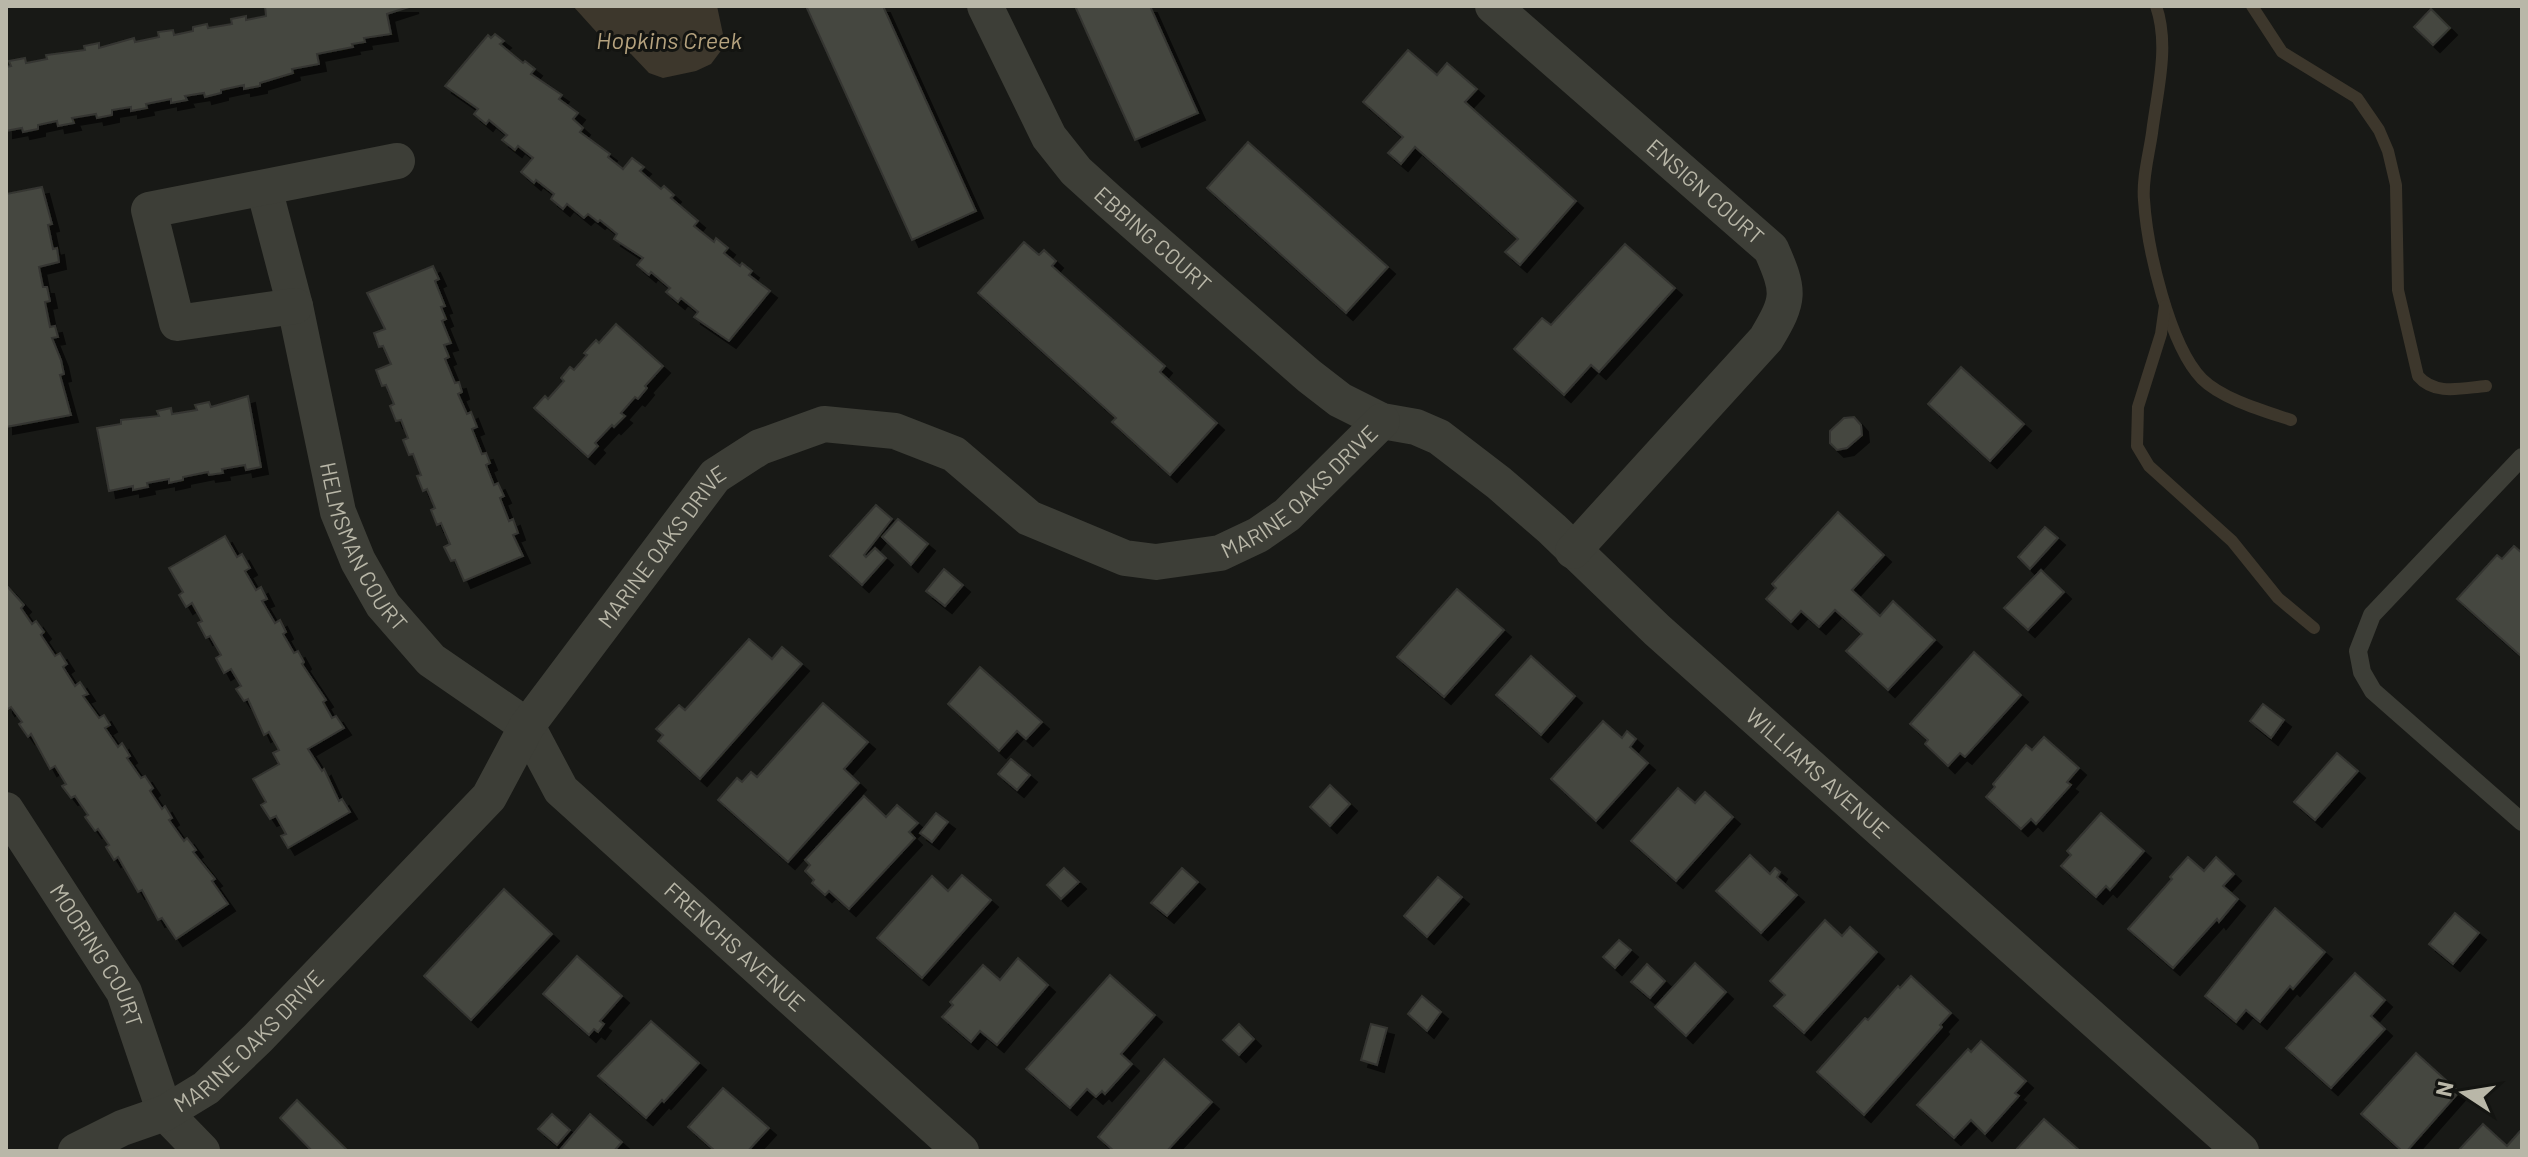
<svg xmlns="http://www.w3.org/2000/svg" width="2528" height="1157" viewBox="0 0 2528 1157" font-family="Barlow,sans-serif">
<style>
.water{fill:#3d372c}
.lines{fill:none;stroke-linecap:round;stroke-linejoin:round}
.stream{stroke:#3d372c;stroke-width:12}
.building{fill:#454640;stroke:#343530;stroke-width:2;filter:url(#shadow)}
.lane{stroke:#3d3e37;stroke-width:18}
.street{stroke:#3d3e37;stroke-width:36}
.labels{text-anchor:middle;stroke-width:6;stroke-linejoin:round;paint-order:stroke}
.street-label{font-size:22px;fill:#b9b7a8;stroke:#131411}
.water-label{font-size:24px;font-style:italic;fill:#b5a27e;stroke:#131411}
</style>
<defs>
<filter id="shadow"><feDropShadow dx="7" dy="7" stdDeviation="0" flood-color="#0009"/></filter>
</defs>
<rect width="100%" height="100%" fill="#181916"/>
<polygon class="water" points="573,6 717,6 724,39 723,48 711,64 696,71 663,78 649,73 631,54 601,37"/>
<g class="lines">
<g class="stream">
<path d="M2156 6C2170 46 2157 92 2152 133 2149 154 2142 179 2144 200 2147 247 2169 345 2202 379 2222 399 2264 411 2291 420"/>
<path d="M2252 6 2282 52 2357 98 2379 130 2388 151 2396 185 2398 290 2418 376C2435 396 2462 388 2486 386"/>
<polyline points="2165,306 2161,334 2138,407 2137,446 2149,466 2232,541 2278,598 2314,628"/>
</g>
</g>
<g class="building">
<polygon points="265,6 412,6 387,14 391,34 364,38 365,42 352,44 353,47 317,54 319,64 292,69 293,73 260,83 260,86 244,89 244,85 221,90 221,93 205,97 204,93 185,96 187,100 171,103 171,99 146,104 147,108 131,111 131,107 112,110 112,115 97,118 96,114 72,118 74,123 58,126 57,121 38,125 38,129 23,132 22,128 6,131 6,67 11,66 9,61 25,58 26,63 47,59 46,55 85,50 84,46 99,43 99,48 134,38 135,42 159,37 158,32 173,30 174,35 193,31 193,27 207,24 208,28 232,24 231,19 246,16 246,20 266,16"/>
<polygon points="806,6 883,6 976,211 912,240"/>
<polygon points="1075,6 1150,6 1198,113 1135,140"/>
<polygon points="2431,9 2450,28 2433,45 2414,27"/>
<polygon points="495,34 504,41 500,44 523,63 525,61 535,69 531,74 562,95 559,99 578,113 573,119 583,128 580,132 610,154 608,157 623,169 632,158 644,167 640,171 661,189 664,186 674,195 671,198 698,221 694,226 714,242 716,238 728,248 724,253 740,266 742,263 752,271 749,275 770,291 729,341 694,317 698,312 681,298 678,302 666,292 670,288 651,272 649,275 637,265 643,258 614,239 617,234 600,220 598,222 588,214 584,218 567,204 563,209 551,199 554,194 536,180 534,183 521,172 533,158 518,146 515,150 502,140 507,135 489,120 486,124 474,114 478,109 445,86 488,35 491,38"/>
<polygon points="1408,50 1437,75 1447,63 1477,89 1465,102 1576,201 1520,265 1505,252 1518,239 1415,147 1401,164 1388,153 1403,137 1363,102"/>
<polygon points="1248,142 1388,267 1346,313 1207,188"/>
<polygon points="42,187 52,224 48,225 53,249 57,248 59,262 39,267 43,287 47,287 50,301 45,302 50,327 55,326 58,337 52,338 61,360 64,374 60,375 71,415 6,427 6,194"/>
<polygon points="1024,242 1039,255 1044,250 1056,261 1052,266 1165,366 1160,372 1217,423 1170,475 1112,422 1116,418 978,293"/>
<polygon points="1625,244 1675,288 1599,372 1591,365 1564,395 1514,349 1542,318 1551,325"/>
<polygon points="433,266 439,279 435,281 445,306 441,307 446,319 442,321 451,343 444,345 449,357 445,359 455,383 459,382 462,392 458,394 467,414 471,412 477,427 472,429 482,454 486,453 490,463 486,465 494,485 498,483 504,496 500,498 509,521 513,519 518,533 513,535 523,556 464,581 455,560 451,561 444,547 450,544 441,523 437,525 431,510 435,508 427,489 423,491 417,476 421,475 413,454 409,455 403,440 408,438 401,420 396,421 390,406 394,404 386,385 382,386 376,370 391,364 383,346 379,347 374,333 385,329 367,293"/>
<polygon points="616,324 663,366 645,386 647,388 638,399 635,397 621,413 625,416 614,427 612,425 595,443 598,446 588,457 534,408 545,396 548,399 564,381 561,378 570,367 574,370 587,355 584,353 596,340 599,343"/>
<polygon points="1961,367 2024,424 1990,461 1928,404"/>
<polygon points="248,396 261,467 246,470 245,465 222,469 223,473 209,475 208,472 183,477 183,480 169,483 169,479 147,483 148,487 133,490 133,486 109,491 97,428 121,424 121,420 159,416 157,411 171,408 172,414 197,410 195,405 209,402 211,407"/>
<polygon points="1854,417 1861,425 1862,435 1847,448 1837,450 1830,443 1830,431 1844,418"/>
<polygon points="876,505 892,519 864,555 866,557 875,548 886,558 862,585 830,556"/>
<polygon points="1838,512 1884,555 1852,590 1880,616 1893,601 1935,640 1888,690 1846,651 1862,634 1835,610 1819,627 1801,611 1791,622 1766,599 1776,588 1772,584"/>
<polygon points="898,519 928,544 911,565 882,537"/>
<polygon points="2045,527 2058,538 2030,569 2018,557"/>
<polygon points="225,536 237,557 242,554 250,568 245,571 256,590 261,587 267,599 262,601 275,623 280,620 286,632 283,634 294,653 298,651 304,662 302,664 326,700 323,702 332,718 336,716 344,728 308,749 322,771 324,769 339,801 342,799 350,812 288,848 281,836 286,834 276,816 270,819 261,805 266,802 253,779 279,764 273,753 279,750 269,732 264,735 248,699 244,701 236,689 241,686 231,669 224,673 216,658 221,655 210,636 206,638 198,623 202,621 192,603 186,607 179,595 183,592 169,568"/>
<polygon points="2514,546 2522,553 2522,657 2457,599 2497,555 2502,559"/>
<polygon points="944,569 963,585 945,606 926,591"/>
<polygon points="2041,570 2064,592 2028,630 2004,608"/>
<polygon points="6,585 24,605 21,608 32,624 36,621 44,632 41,635 55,656 60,653 67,664 63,667 75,686 80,682 88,694 83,696 99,718 104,715 110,725 105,728 118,747 122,743 130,756 127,758 141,778 145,776 153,788 150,791 162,809 165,806 172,818 169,820 184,841 187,838 196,850 193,852 215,879 212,881 228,904 176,939 162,918 158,920 142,890 138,892 118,857 114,860 106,847 109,845 98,829 95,831 85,817 88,815 75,796 71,798 62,786 66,784 55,766 50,769 31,734 28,737 19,724 22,722 11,707 8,709 6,706"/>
<polygon points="1457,589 1504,630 1444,697 1397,657"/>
<polygon points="749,639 772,659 782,647 802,664 700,779 658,741 663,735 656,729 679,705 685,710"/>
<polygon points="1974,652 2021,695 1965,757 1960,753 1948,766 1925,744 1928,740 1910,724"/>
<polygon points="1531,656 1575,696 1541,735 1496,695"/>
<polygon points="980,667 1042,722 1026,739 1017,731 999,751 948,704"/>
<polygon points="823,703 868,742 844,769 859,783 788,862 718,800 737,778 742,782 751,772 757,777"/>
<polygon points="2263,704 2284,720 2271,738 2250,721"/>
<polygon points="1603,721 1622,738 1627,731 1636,739 1630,747 1648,763 1596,821 1551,779"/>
<polygon points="2044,737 2079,768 2067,782 2071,785 2036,824 2031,819 2021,829 1986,797 1995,787 1993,784 2026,745 2032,750"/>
<polygon points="2337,753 2358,771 2315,820 2294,802"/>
<polygon points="1011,759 1030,775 1017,790 998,774"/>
<polygon points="1330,785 1350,804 1330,826 1310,807"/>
<polygon points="1678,788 1695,803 1705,792 1733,817 1676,881 1631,841"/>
<polygon points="864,796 886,817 897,805 918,823 909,832 915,838 849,909 829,891 825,895 812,883 814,880 805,871 810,865 805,860"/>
<polygon points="936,813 948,822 932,842 920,833"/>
<polygon points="2101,813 2144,851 2110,890 2106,886 2096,897 2061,866 2071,855 2067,851"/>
<polygon points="1750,855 1770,874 1775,868 1780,872 1777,877 1797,895 1761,933 1716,891"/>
<polygon points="2188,857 2204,871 2216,857 2234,874 2223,886 2238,899 2219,922 2217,919 2173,968 2128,929 2172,879 2170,877"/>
<polygon points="1064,868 1079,882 1061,899 1047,885"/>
<polygon points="1182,868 1198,882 1167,916 1151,903"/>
<polygon points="962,875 991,900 922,978 877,938 932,876 948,891"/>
<polygon points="1438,877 1462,897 1427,937 1404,916"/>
<polygon points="504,889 552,934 471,1020 424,976"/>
<polygon points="2275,908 2325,952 2293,989 2290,986 2260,1022 2246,1010 2236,1022 2205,996"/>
<polygon points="2455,913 2479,933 2453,964 2429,944"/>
<polygon points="1825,920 1842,936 1850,927 1877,952 1804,1033 1774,1006 1785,995 1770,981"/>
<polygon points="1619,940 1631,950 1615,968 1603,957"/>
<polygon points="577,956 622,996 600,1021 604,1024 598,1032 594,1029 589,1035 543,994"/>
<polygon points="1018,958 1048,985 997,1045 980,1031 971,1042 942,1017 953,1005 950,1002 983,965 1000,980"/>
<polygon points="1695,963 1726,992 1686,1036 1655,1007"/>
<polygon points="1647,964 1665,981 1650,998 1631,982"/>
<polygon points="2355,973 2385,1000 2371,1016 2385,1029 2331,1088 2286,1048"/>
<polygon points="1110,975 1155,1015 1121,1054 1132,1064 1105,1094 1102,1091 1096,1097 1087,1089 1070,1108 1026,1069"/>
<polygon points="1911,976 1951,1013 1940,1025 1942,1027 1864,1115 1817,1072 1865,1018 1868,1020 1898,986 1900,988"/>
<polygon points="1422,996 1441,1012 1427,1031 1408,1014"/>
<polygon points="651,1021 699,1063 664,1102 662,1100 646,1118 598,1076"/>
<polygon points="1239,1024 1254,1039 1239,1055 1223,1040"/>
<polygon points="1371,1024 1387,1028 1377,1065 1361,1060"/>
<polygon points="1981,1041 2026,1081 2015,1093 2019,1096 1985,1134 1971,1120 1954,1138 1917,1105 1968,1049 1971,1052"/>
<polygon points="2416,1053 2459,1092 2407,1151 2402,1151 2361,1114"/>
<polygon points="1164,1059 1212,1102 1167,1151 1114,1151 1098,1137"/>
<polygon points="723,1088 769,1128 748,1151 715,1151 688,1127"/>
<polygon points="297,1100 348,1151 312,1151 280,1118"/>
<polygon points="552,1114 570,1130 557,1145 538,1129"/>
<polygon points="590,1114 622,1142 614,1151 559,1151"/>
<polygon points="2044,1119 2080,1151 2015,1151"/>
<polygon points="2483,1124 2507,1146 2522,1129 2522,1151 2458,1151"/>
</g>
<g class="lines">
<polyline class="lane" points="2522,457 2372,615 2358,651 2362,672 2373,691 2522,822"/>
<g class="street">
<path id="s1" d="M985 6 1049 137 1076 171 1108 200 1309 376 1340 400 1382 421 1416 427 1439 437 1499 483 1552 529 1657 630 2241 1151"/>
<path id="s2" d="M1493 6 1771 249C1790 292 1790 299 1766 339L1573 551"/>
<path id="s3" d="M264 188 295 306 338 512 358 561 383 605 431 660 527 726 561 790 961 1151"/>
<polyline points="295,306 177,323 149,210 397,161"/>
<path id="s4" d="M6 810 124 992 165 1113 202 1151"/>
<path id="s5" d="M76 1151 122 1128 165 1113 206 1088 258 1038 489 797 527 726 715 476 760 447 824 424 895 431 954 454 1029 518 1125 558 1156 562 1220 553 1258 535 1287 515 1382 421"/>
</g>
</g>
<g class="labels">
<g class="street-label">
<text dy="8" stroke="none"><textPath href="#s2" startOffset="282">ENSIGN COURT</textPath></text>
<text dy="8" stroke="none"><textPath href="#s1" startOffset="292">EBBING COURT</textPath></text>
<text dy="8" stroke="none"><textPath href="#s5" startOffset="1600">MARINE OAKS DRIVE</textPath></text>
<text dy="8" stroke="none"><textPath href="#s3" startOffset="374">HELMSMAN COURT</textPath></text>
<text dy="8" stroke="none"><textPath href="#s5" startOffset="856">MARINE OAKS DRIVE</textPath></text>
<text dy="8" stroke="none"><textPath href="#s1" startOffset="1152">WILLIAMS AVENUE</textPath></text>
<text dy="8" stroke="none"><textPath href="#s3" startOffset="932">FRENCHS AVENUE</textPath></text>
<text dy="8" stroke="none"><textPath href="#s4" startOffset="172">MOORING COURT</textPath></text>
<text dy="8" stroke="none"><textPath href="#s5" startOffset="208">MARINE OAKS DRIVE</textPath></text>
</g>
<g class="water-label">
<text x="669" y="49">Hopkins Creek</text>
</g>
</g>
<rect width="2528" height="1157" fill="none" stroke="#b9b7a8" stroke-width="16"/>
<g transform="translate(2464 1093) rotate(282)" stroke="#131411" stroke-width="6" paint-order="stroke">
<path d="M0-6L14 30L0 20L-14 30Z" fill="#b9b7a8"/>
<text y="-12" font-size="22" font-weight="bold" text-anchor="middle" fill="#b9b7a8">N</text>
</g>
</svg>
